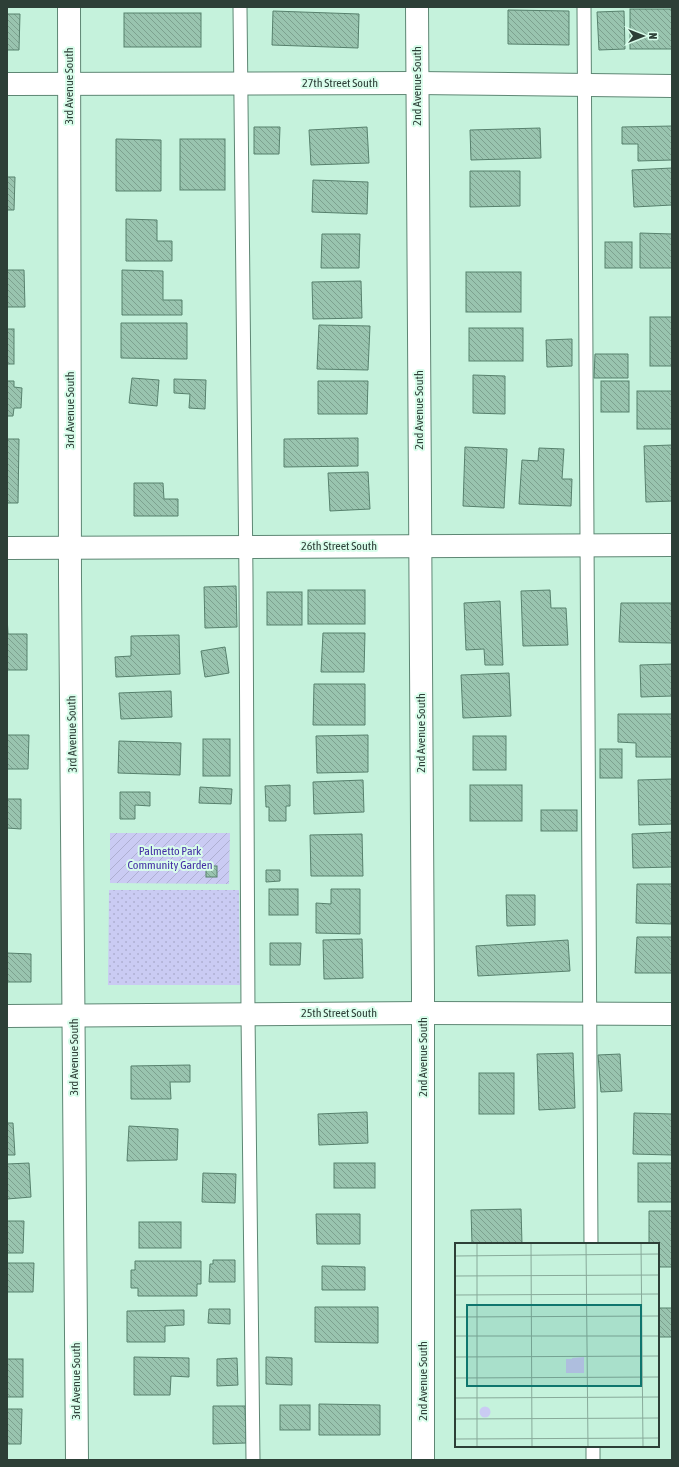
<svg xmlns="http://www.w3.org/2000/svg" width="679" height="1467" viewBox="0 0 679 1467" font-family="'Asap Condensed',sans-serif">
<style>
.grass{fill:url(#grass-dots)}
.garden{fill:url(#garden-furrows)}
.building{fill:url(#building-back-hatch);stroke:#57816d}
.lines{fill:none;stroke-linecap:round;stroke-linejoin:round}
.service-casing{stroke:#5e8774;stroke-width:15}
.minor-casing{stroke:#5e8774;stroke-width:24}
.service{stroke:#fff;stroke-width:13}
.minor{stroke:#fff;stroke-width:22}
.labels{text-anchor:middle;stroke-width:4;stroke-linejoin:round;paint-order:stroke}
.street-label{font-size:12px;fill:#2d3f37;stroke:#d9fdeb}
.park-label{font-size:12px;fill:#452fa5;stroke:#d9fdeb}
.inset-road{fill:none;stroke:#88aa9a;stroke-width:1}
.view{fill:#0f766e;fill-opacity:0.15;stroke:#0f766e;stroke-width:2}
.inset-edge{fill:none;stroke:#2d3f37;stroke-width:2}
</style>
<defs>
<pattern id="grass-dots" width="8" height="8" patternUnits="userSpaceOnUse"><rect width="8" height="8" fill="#cacbf3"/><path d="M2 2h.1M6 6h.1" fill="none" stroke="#aeafd1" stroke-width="1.8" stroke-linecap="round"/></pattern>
<pattern id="garden-furrows" width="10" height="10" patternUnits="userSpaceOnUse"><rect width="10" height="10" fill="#cacbf3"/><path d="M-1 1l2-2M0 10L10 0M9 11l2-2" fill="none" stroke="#aeafd1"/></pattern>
<pattern id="building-back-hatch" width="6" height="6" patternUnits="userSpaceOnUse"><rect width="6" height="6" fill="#99c4af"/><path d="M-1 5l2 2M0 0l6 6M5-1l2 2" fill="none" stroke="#7da18f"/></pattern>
</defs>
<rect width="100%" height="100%" fill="#c5f2dc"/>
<polygon class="grass" points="109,890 239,890 240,985 108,985"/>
<polygon class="garden" points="110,833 230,833 229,884 110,883"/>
<g class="building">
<rect x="630" y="9" width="42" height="40"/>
<polygon points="508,10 569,11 569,45 508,44"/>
<polygon points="273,11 359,14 358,48 272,45"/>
<polygon points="624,11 625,49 599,50 597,12"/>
<rect x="124" y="13" width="77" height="34"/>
<polygon points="7,14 20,14 19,50 7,50"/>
<polygon points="672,126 672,160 638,161 638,144 622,144 622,127"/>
<polygon points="254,127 280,127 279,154 254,154"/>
<polygon points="367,127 369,163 311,165 309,130"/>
<polygon points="540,128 541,158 471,160 470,130"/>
<polygon points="116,139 161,140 161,191 116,191"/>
<rect x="180" y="139" width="45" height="51"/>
<polygon points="672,168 672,205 634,207 632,170"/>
<polygon points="470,171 520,171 520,206 470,207"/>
<polygon points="7,177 15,177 14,210 7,210"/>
<polygon points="313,180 368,182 367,214 312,212"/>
<polygon points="126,219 157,220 157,241 172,241 172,261 126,261"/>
<polygon points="640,233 672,234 672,268 640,268"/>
<polygon points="322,234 360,234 359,268 321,268"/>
<rect x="605" y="242" width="27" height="26"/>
<polygon points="7,270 24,270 25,307 7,307"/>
<polygon points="122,270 163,271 163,300 182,300 182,315 122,315"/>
<rect x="466" y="272" width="55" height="40"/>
<polygon points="361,281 362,318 313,319 312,282"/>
<rect x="650" y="317" width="22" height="49"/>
<polygon points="121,323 187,323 187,359 121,358"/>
<polygon points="319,325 370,326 368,370 317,369"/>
<rect x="469" y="328" width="54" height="33"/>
<rect x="7" y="329" width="7" height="35"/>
<polygon points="572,339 572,366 547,367 546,340"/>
<polygon points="595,354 628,354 628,378 594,378"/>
<polygon points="473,375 505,376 505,414 473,413"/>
<polygon points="132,378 159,380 157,406 129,403"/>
<polygon points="174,379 206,380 205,409 189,408 190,394 174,393"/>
<polygon points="7,381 14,381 14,387 22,388 21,408 14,408 13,416 7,416"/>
<polygon points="318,381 368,381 367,414 318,414"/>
<rect x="601" y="381" width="28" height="31"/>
<rect x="637" y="391" width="35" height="38"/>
<polygon points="358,438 358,466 284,467 284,439"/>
<polygon points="7,439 19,439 18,503 7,503"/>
<polygon points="672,445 672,501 646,502 644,446"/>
<polygon points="465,447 507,449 504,508 463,506"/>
<polygon points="539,448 564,449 562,479 572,479 571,506 519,504 522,460 538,461"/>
<polygon points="368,472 370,509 330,511 328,473"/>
<polygon points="134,483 163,483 164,499 178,499 178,516 134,516"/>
<polygon points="236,586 237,627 205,628 204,587"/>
<rect x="308" y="590" width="57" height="34"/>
<polygon points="550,590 551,608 566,608 568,645 523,646 521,591"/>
<rect x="267" y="592" width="35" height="33"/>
<polygon points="500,601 503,665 485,665 484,649 466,650 464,603"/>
<polygon points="621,603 672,603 672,643 619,642"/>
<polygon points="7,616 8,634 27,634 27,670 7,670"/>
<polygon points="323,633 365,633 364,672 321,672"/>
<polygon points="179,635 180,674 116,677 115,657 131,656 131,636"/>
<polygon points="225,647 229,673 205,677 201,651"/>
<polygon points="672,664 672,696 641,697 640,665"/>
<polygon points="509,673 511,716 463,718 461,675"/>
<polygon points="314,684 365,684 365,725 313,725"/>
<polygon points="171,691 172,717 121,719 119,693"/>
<polygon points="618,714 672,714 672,757 636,757 636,743 618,742"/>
<polygon points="7,735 29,735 28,769 7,769"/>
<polygon points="368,735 368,772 317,773 316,736"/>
<rect x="473" y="736" width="33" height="34"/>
<rect x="203" y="739" width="27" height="37"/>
<polygon points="119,741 181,743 180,775 118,773"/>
<rect x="600" y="749" width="22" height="29"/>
<polygon points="672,779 672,824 639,825 638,780"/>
<polygon points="363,780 364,812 314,814 313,782"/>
<polygon points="290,785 290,806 286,806 286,821 269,821 269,807 266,807 265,786"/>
<rect x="470" y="785" width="52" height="36"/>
<polygon points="200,787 232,789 231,804 199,803"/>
<polygon points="120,792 150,792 150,806 135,805 135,819 120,819"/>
<polygon points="7,799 21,799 21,829 7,828"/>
<rect x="541" y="810" width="36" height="21"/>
<polygon points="672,832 672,867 633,868 632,834"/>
<polygon points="362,834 363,876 311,876 310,835"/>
<rect x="206" y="866" width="11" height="11"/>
<polygon points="266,870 280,870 280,881 266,882"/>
<polygon points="637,884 672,884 672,924 636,923"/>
<rect x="269" y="889" width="29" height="26"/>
<polygon points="331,889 360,889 360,934 316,933 316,903 331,904"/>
<polygon points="506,895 535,895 535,925 507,926"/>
<polygon points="637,937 672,937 672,973 635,973"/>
<polygon points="362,939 363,978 324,979 323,940"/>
<polygon points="568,940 570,971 478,976 476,946"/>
<polygon points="270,943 301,943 300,965 270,965"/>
<polygon points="7,953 31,954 31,982 7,982"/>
<polygon points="573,1053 575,1108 539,1110 537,1054"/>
<polygon points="620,1054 622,1091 601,1092 598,1055"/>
<polygon points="190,1065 190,1082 170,1082 171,1099 131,1099 131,1066"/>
<rect x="479" y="1073" width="35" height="41"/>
<polygon points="367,1112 368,1143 319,1145 318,1114"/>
<polygon points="634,1113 672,1114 672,1155 633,1154"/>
<polygon points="7,1123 13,1123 15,1155 7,1155"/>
<polygon points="129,1126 178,1129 177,1160 127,1161"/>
<polygon points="29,1163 31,1197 7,1199 7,1164"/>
<rect x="334" y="1163" width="41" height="25"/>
<rect x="638" y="1163" width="34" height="39"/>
<polygon points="203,1173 236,1174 235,1203 202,1202"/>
<polygon points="521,1209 522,1244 472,1244 471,1210"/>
<polygon points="649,1211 672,1211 672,1267 658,1267 658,1244 649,1244"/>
<polygon points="316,1214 360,1214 360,1244 317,1244"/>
<polygon points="7,1221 24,1221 23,1253 7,1253"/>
<rect x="139" y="1222" width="42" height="26"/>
<polygon points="213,1260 235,1260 235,1282 209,1282 210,1264 213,1264"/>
<polygon points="135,1261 201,1261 201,1284 197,1284 197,1296 138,1296 138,1288 131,1288 131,1270 135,1270"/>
<polygon points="7,1263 34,1263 33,1292 7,1292"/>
<polygon points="322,1266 365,1267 365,1290 322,1290"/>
<polygon points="315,1307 378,1307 378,1343 315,1342"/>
<rect x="658" y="1308" width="14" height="29"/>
<polygon points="209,1309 230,1309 230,1324 208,1323"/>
<polygon points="184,1310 184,1325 165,1326 165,1342 127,1342 127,1311"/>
<polygon points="134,1357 189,1358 189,1377 171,1376 170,1395 134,1395"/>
<polygon points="266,1357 292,1358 292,1385 266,1384"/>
<polygon points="237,1358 238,1385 217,1386 217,1359"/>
<rect x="7" y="1359" width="16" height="38"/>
<polygon points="319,1404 380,1405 380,1435 319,1435"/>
<rect x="280" y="1405" width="30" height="25"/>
<polygon points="213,1406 245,1406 246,1443 213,1444"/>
<polygon points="7,1409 22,1409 21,1444 7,1444"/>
</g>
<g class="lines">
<defs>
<g id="service">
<polyline points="240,7 246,578 248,1014 253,1460"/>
<polyline points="584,7 591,1244"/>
<polyline points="593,1446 593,1460"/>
</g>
<g id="minor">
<polyline points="69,7 70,579 77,1460"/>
<polyline points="417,7 423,991 423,1460"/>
<polyline points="7,84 417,83 672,86"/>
<polyline points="7,548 672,545"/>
<polyline points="7,1016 423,1013 672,1014"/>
</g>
</defs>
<use href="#service" class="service-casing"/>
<use href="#minor" class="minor-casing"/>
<use href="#service" class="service"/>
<use href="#minor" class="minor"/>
</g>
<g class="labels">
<g class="street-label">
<text x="340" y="87">27th Street South</text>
<text transform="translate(69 86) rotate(-90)" y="4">3rd Avenue South</text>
<text transform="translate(417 86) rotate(-90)" y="4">2nd Avenue South</text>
<text transform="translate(70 410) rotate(-90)" y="4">3rd Avenue South</text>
<text transform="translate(419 410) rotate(-90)" y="4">2nd Avenue South</text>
<text x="339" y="550">26th Street South</text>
<text transform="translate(421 733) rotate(-90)" y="4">2nd Avenue South</text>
<text transform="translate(72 734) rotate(-91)" y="4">3rd Avenue South</text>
<text x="339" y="1017">25th Street South</text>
<text transform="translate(74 1057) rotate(-90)" y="4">3rd Avenue South</text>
<text transform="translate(423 1057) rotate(-90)" y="4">2nd Avenue South</text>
<text transform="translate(76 1381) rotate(-90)" y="4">3rd Avenue South</text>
<text transform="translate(423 1381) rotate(-90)" y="4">2nd Avenue South</text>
</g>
<g class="park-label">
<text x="170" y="855">Palmetto Park<tspan x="170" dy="14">Community Garden</tspan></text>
</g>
</g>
<g transform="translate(455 1243)">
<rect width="204" height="204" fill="#c5f2dc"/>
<path d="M129 114V130H117V115Z" fill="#cacbf3"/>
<path d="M24.5 169a5.5 5.5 0 1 1 11 0a5.5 5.5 0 1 1-11 0Z" fill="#cacbf3"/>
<path d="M111 116H117V130H111Z" fill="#cacbf3"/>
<path class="inset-road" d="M22 0V204M76 0 77 204M131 0 133 204M186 0 188 204M0 13 204 11M0 33 204 32M0 52 204 51M0 74 204 73M0 93H204M0 114 204 113M0 135 204 134M0 155 204 154M0 176 204 175M0 196 204 195"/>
<path class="view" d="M12 62H186V143H12Z"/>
<rect width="204" height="204" class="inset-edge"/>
</g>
<rect width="679" height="1467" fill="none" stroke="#2d3f37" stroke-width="16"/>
<g transform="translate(643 36) rotate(90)" stroke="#d9fdeb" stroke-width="3" paint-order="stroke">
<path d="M0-3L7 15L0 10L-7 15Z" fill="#2d3f37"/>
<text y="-6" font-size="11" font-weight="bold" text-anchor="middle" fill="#2d3f37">N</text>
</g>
</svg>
